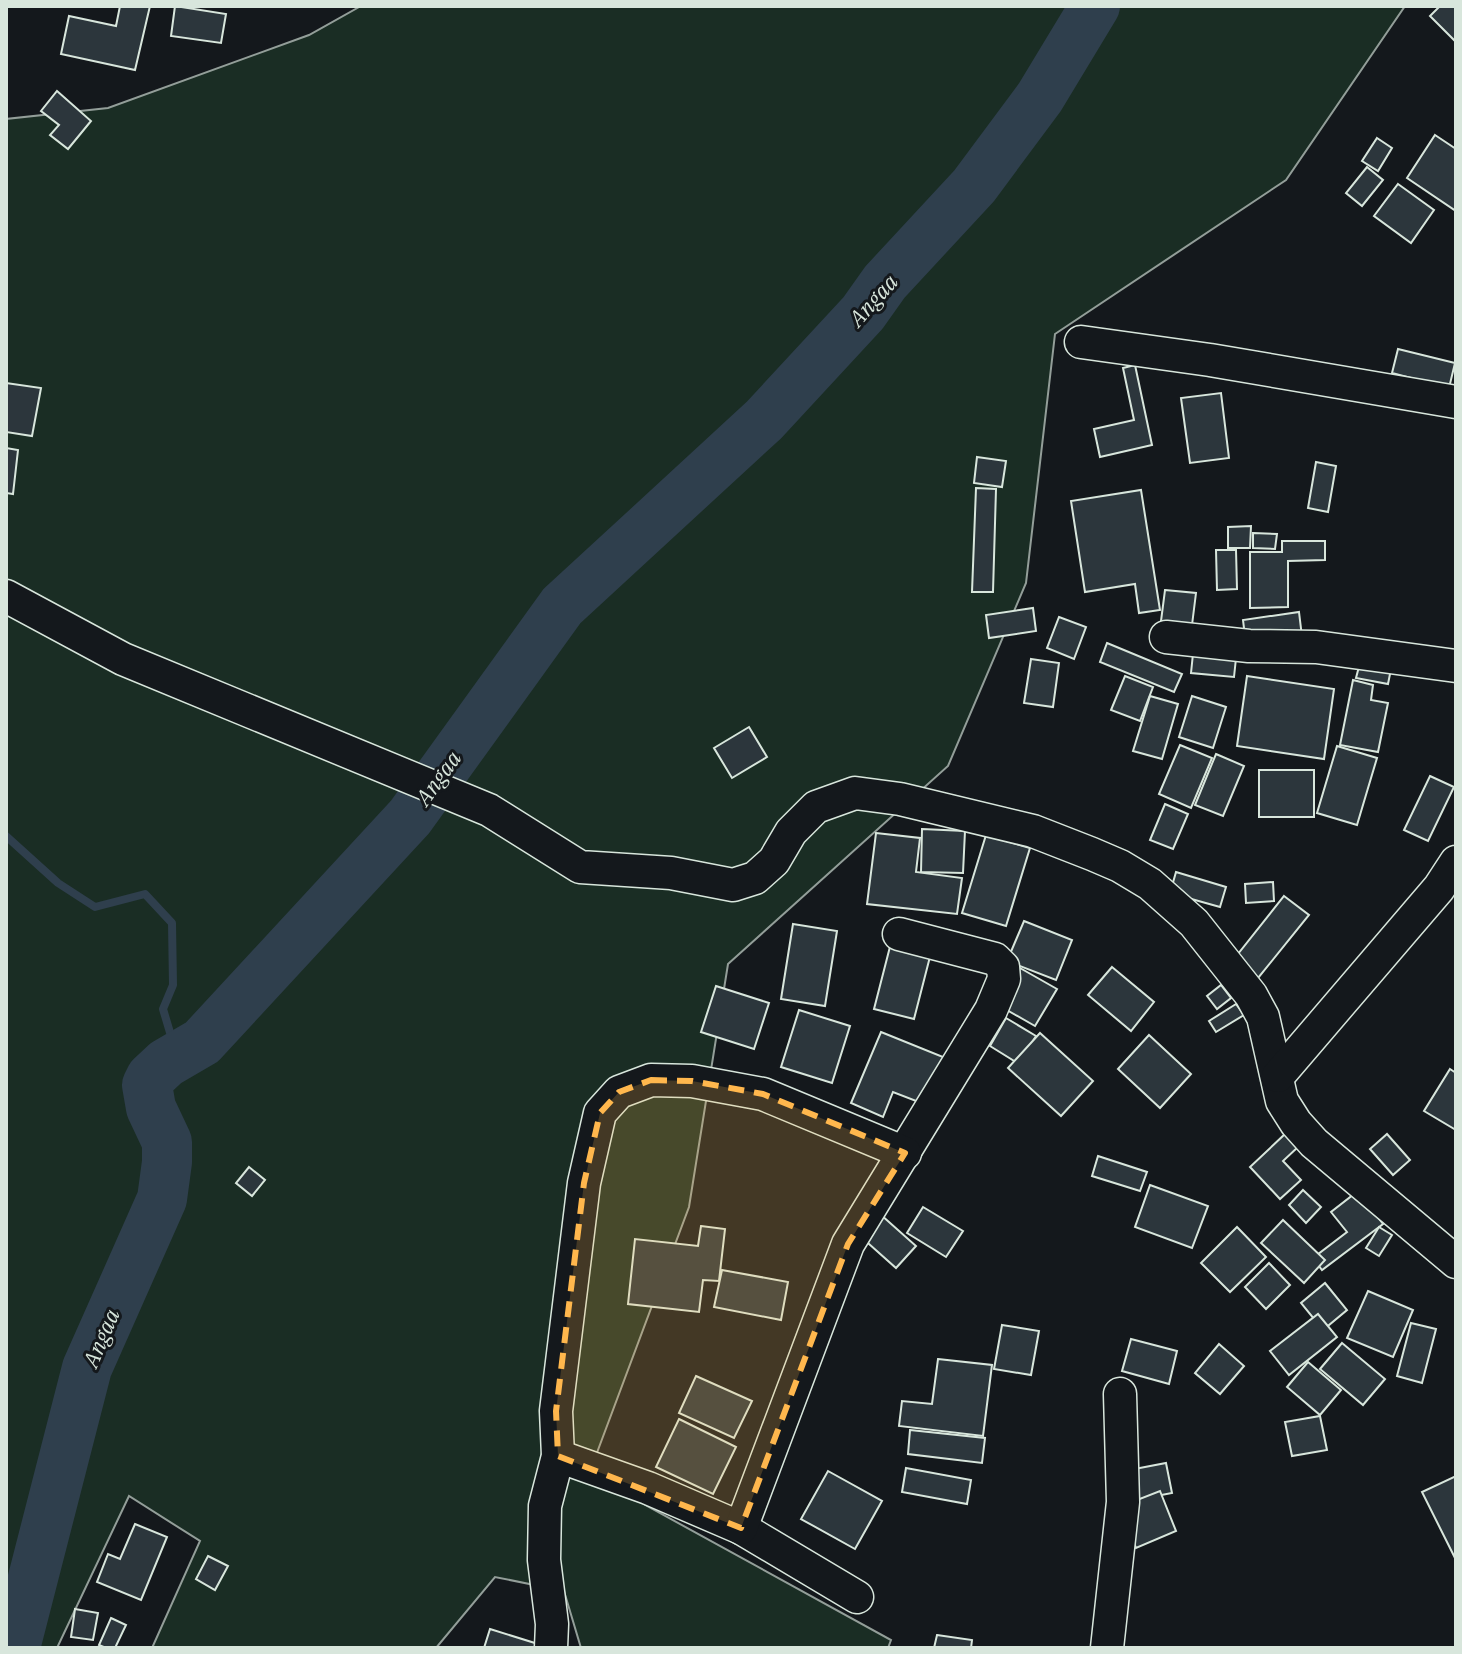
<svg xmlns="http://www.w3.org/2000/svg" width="1462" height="1654" viewBox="0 0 1462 1654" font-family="'IBM Plex Serif',serif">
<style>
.green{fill:#1a2d24;stroke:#939e99;stroke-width:2}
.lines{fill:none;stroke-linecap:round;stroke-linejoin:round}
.stream{stroke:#2f3f4d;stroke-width:8}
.river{stroke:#2f3f4d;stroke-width:50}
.building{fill:#2c363c;stroke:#d8e6dc;stroke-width:2}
.minor-casing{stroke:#d8e6dc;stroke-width:35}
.minor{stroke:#14181c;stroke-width:32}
.marked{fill:#ffb74d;fill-opacity:0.2;stroke:#ffb74d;stroke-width:6;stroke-dasharray:16 10;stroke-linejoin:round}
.labels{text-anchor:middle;stroke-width:6;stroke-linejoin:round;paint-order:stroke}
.water-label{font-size:22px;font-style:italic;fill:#d8e6dc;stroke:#14181c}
</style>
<rect width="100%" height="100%" fill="#14181c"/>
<polygon class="green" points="361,6 1405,6 1286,180 1055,334 1026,583 948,766 728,964 689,1207 589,1474 891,1640 888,1648 581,1648 564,1591 495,1577 436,1648 152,1648 200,1541 129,1496 57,1648 6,1648 6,119 108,108 309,35"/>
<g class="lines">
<polyline class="stream" points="6,836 58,883 95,907 145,894 172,923 173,985 163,1009 177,1056"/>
<polyline class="river" points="15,1648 87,1368 162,1199 167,1162 167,1142 151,1108 147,1085 151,1077 166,1063 202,1042 410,817 562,606 764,420 863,313 885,282 974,186 1040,97 1095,6"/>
</g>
<g class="building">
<polygon points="120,6 150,6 135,70 61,54 69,16 116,26"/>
<polygon points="175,6 226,14 221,43 171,36"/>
<polygon points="1440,6 1456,6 1456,38 1454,40 1430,16"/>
<polygon points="57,91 91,121 68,149 50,135 59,125 41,111"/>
<polygon points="1435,135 1456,149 1456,211 1407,178"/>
<polygon points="1377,138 1392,148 1378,171 1362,161"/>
<polygon points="1367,167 1383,180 1362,206 1346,193"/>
<polygon points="1398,184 1434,210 1411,243 1374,216"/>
<polygon points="1398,349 1455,363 1449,388 1392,373"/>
<polygon points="1135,365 1152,445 1100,457 1094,429 1134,420 1123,368"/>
<polygon points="6,383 41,388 32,436 6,432"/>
<polygon points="1221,393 1229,458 1190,463 1181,398"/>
<polygon points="6,448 18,450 13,494 6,493"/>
<polygon points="977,457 1006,461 1002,487 974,483"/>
<polygon points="1316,462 1336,466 1328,512 1308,508"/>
<polygon points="976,488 996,489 993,592 972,592"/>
<polygon points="1141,490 1160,610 1139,613 1135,584 1085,592 1071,501"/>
<polygon points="1251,526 1250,548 1228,548 1228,527"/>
<polygon points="1253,533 1277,534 1275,549 1253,548"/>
<polygon points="1282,541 1325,541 1325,560 1288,561 1288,607 1250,608 1250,552 1282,552"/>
<polygon points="1216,550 1236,550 1237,589 1217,590"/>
<polygon points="1165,590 1196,593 1192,625 1161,621"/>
<polygon points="1033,608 1036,631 989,638 986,615"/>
<polygon points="1299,612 1302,637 1246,644 1243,620"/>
<polygon points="1059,617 1086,627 1074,659 1047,648"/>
<polygon points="1107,643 1182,674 1174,692 1100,662"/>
<polygon points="1194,644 1237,649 1234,677 1191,673"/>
<polygon points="1031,659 1059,663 1053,707 1024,703"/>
<polygon points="1361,659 1392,664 1388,684 1356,678"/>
<polygon points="1125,676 1153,687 1140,721 1111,710"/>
<polygon points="1247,676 1334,689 1324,759 1237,746"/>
<polygon points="1353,680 1373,685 1371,700 1388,703 1378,752 1340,745"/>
<polygon points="1150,696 1178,704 1162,759 1133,751"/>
<polygon points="1192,696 1226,707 1213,748 1179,737"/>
<polygon points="749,727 767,757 732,778 714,748"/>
<polygon points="1180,745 1212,758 1191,808 1159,794"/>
<polygon points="1337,746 1377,758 1357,825 1317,813"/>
<polygon points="1216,754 1244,766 1223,816 1195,805"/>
<rect x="1259" y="770" width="55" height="47"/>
<polygon points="1430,776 1454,787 1428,841 1404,830"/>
<polygon points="1165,804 1188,814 1173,849 1150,840"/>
<polygon points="922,829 965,831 963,873 921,872"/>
<polygon points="876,833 920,838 916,872 962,878 957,914 867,904"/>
<polygon points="986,835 1030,848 1006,926 962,913"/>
<polygon points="1176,872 1226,887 1220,907 1170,893"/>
<polygon points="1273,882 1274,901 1246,903 1245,884"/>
<polygon points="1284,896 1309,915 1254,983 1230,964"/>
<polygon points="1024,921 1072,940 1056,980 1007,961"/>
<polygon points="793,924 837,931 825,1006 781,999"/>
<polygon points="893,935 933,945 914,1019 874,1009"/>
<polygon points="1112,967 1154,1002 1131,1031 1088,995"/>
<polygon points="1020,968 1057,989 1035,1026 998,1005"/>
<polygon points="1221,985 1231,998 1217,1009 1207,996"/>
<polygon points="716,986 769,1003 754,1049 701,1032"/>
<polygon points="1236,1004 1244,1015 1216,1032 1209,1021"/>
<polygon points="799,1010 850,1026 832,1083 781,1067"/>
<polygon points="1006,1018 1036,1036 1019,1064 990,1046"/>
<polygon points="881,1032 948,1059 929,1106 893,1092 883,1117 851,1103"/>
<polygon points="1040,1033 1093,1081 1061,1116 1008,1068"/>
<polygon points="1149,1035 1191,1074 1160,1108 1118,1069"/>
<polygon points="1450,1069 1456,1073 1456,1130 1424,1111"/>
<polygon points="1285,1134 1298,1147 1283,1161 1301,1180 1280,1199 1250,1167"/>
<polygon points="1387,1134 1410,1160 1393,1175 1370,1149"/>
<polygon points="1098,1156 1147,1172 1140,1191 1092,1176"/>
<polygon points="249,1167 265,1180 252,1196 236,1183"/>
<polygon points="1150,1185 1208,1206 1192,1248 1135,1227"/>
<polygon points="1303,1190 1321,1207 1306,1223 1289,1205"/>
<polygon points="1358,1191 1383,1224 1322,1270 1313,1258 1347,1232 1331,1212"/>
<polygon points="923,1207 963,1231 946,1257 907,1233"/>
<polygon points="880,1214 916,1246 896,1268 860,1236"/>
<polygon points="1283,1220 1325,1260 1304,1283 1261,1243"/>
<polygon points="701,1226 725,1229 719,1281 703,1280 699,1312 628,1304 635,1239 698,1246"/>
<polygon points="1237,1227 1266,1257 1230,1292 1201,1263"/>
<polygon points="1379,1227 1392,1235 1379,1256 1366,1248"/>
<polygon points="1269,1263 1290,1285 1266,1309 1245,1287"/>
<polygon points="722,1270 788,1282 781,1320 714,1307"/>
<polygon points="1325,1283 1347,1310 1323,1330 1301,1303"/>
<polygon points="1368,1291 1413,1310 1393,1357 1347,1338"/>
<polygon points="1318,1314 1337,1337 1289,1375 1270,1351"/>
<polygon points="1411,1323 1436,1329 1422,1383 1397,1376"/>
<polygon points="1002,1325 1039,1331 1031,1375 994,1369"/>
<polygon points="1131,1339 1177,1351 1169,1384 1122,1371"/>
<polygon points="1342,1343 1385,1379 1363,1405 1320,1369"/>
<polygon points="1219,1344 1244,1366 1220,1394 1195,1373"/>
<polygon points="938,1359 992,1365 983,1436 899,1426 902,1401 932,1404"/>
<polygon points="1308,1362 1341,1390 1320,1415 1287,1387"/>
<polygon points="696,1376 752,1401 734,1438 679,1413"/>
<polygon points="1320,1416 1327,1450 1292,1456 1285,1422"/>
<polygon points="679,1419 736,1447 713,1494 656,1467"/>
<polygon points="910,1430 985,1438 982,1463 908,1454"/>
<polygon points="1166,1463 1172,1493 1130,1501 1124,1471"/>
<polygon points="906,1468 971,1480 967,1504 902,1492"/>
<polygon points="828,1471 882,1501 855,1549 801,1519"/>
<polygon points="1456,1476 1456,1560 1422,1492"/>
<polygon points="1160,1491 1176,1531 1136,1548 1119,1507"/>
<polygon points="135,1524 167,1537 141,1600 97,1582 108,1554 120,1559"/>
<polygon points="208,1556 228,1566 215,1590 196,1579"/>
<polygon points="75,1609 98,1613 93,1640 71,1637"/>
<polygon points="111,1618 126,1625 115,1648 106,1648 99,1645"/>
<polygon points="490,1629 538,1644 537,1648 484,1648"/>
<polygon points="937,1635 972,1640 971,1648 934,1648"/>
</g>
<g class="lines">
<defs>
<g id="minor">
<polyline points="1081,342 1210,360 1456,402"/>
<polyline points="6,596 123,659 489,810 580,867 671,873 733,885 755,878 774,861 791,832 816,807 855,793 900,799 1033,831 1092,854 1120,866 1150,884 1194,923 1251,995 1263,1017 1282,1101 1296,1123 1314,1143 1456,1262"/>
<polyline points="1166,637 1249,646 1316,647 1456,666"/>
<polyline points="1278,1076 1439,888 1456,862"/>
<polyline points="558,1456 648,1488 741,1528 857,1597"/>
<polyline points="741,1528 848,1244 991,1010 1004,979 1003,967 995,959 899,934"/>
<polyline points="551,1648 552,1624 544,1560 545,1506 558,1456 556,1411 584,1183 600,1113 619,1092 651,1080 692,1081 763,1094 905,1153"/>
<polyline points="1107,1648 1123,1502 1120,1394"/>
</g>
</defs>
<use href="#minor" class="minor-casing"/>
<use href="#minor" class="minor"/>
</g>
<path class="marked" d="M651 1080 692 1081 763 1094 905 1153 848 1244 741 1528 558 1456 556 1411 584 1183 600 1113 619 1092Z"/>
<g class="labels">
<g class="water-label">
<text transform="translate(873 300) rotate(-48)" y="8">Angaa</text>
<text transform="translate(438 778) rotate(-54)" y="8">Angaa</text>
<text transform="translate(101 1338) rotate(-67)" y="8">Angaa</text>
</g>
</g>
<rect width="1462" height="1654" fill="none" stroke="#d8e6dc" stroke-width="16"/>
</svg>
